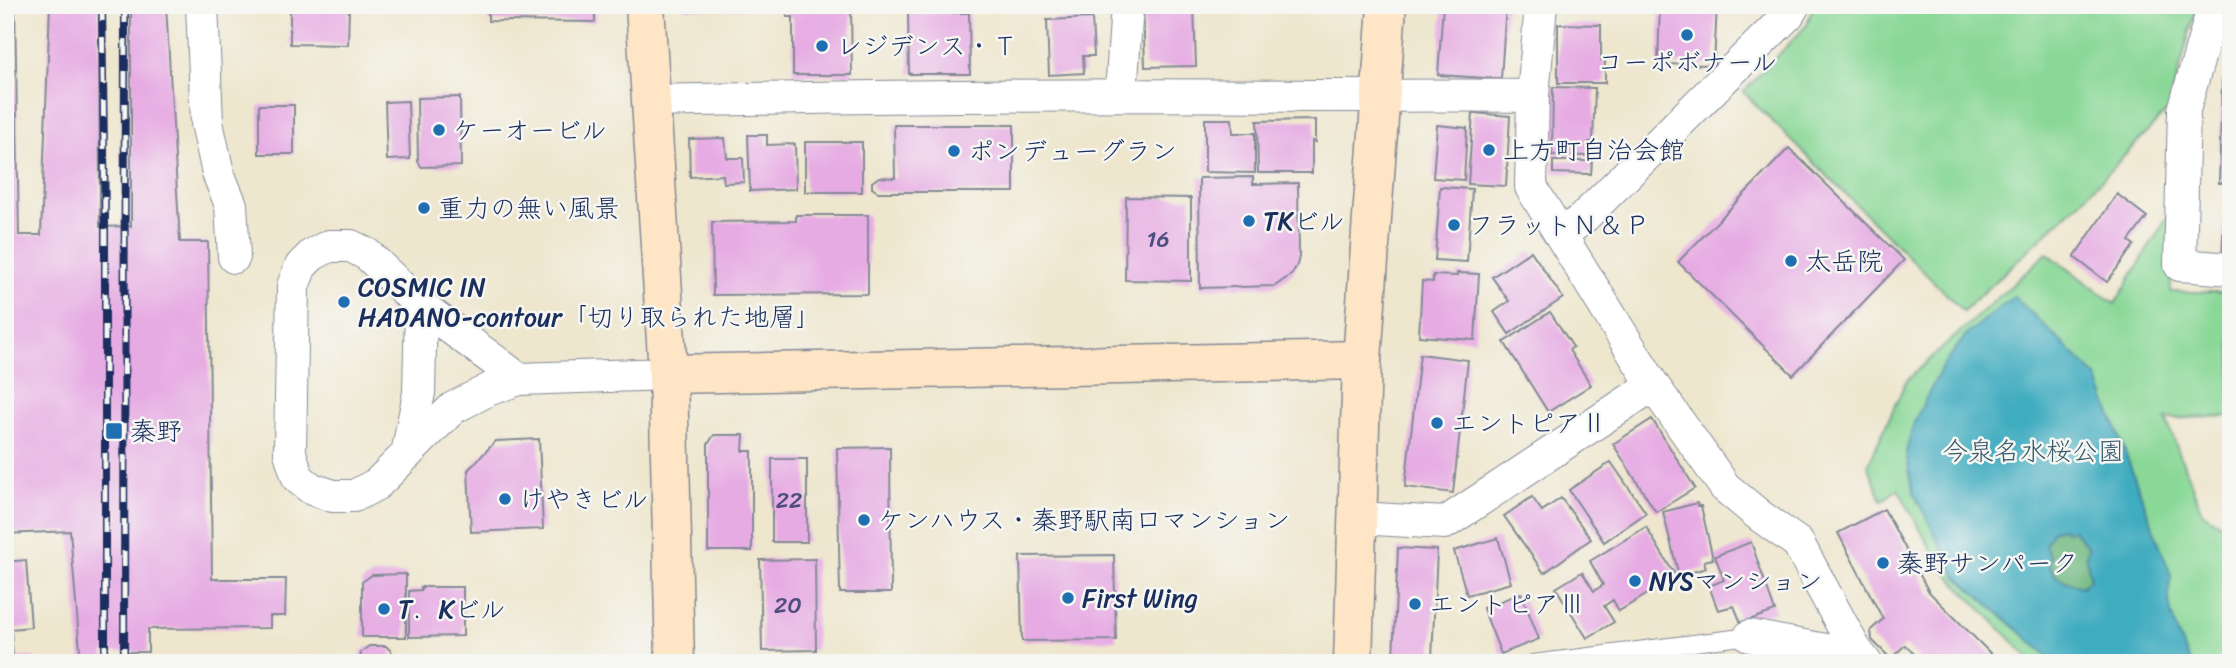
<svg xmlns="http://www.w3.org/2000/svg" width="2236" height="668" viewBox="0 0 2236 668" font-family="Sriracha,'Klee One',sans-serif">
<style>
.green{fill:#8ad897;stroke:#52847a;stroke-width:2}
.forest{fill:#6fb880;stroke:#45746f;stroke-width:2}
.water{fill:#41acc0;stroke:#2e6e8f;stroke-width:2;fill-rule:evenodd}
.building{fill:#e6abe3}
.lines{fill:none;stroke-linecap:round;stroke-linejoin:round}
.lane-casing{stroke:#848a96;stroke-width:18}
.street-casing{stroke:#848a96;stroke-width:34}
.secondary-casing{stroke:#848a96;stroke-width:41}
.lane{stroke:#fff;stroke-width:16}
.street{stroke:#fff;stroke-width:32}
.secondary{stroke:#fde5c5;stroke-width:38}
.rail-casing{stroke:#1b2f5e;stroke-width:8}
.rail{stroke:#f6f6f2;stroke-width:5;stroke-dasharray:16;stroke-linecap:butt}
.poi-dot{fill:#1f6fb2;stroke:#f6f6f2;stroke-width:2.5}
.labels{text-anchor:middle;stroke-width:5;stroke-linejoin:round;paint-order:stroke}
.number-label{font-size:23px;fill:#4e4e7f}
.poi-label{font-size:26px;fill:#1b2f5e;stroke:#f6f6f2;text-anchor:start}
.park-label{font-size:26px;fill:#37596c;stroke:#f6f6f2}
</style>
<rect width="100%" height="100%" fill="#f6f6f2"/>
<filter id="ink" filterUnits="userSpaceOnUse"><feTurbulence type="fractalNoise" baseFrequency=".0143" numOctaves="2"/><feDisplacementMap in="SourceGraphic" scale="14" xChannelSelector="R" yChannelSelector="G"/><feConvolveMatrix kernelMatrix="1 2 1 2 8 2 1 2 1" color-interpolation-filters="sRGB"/></filter>
<filter id="wash" filterUnits="userSpaceOnUse"><feTurbulence type="fractalNoise" baseFrequency=".00686" numOctaves="4" result="noise"/><feDisplacementMap in="SourceGraphic" scale="28" xChannelSelector="R" yChannelSelector="G"/><feGaussianBlur stdDeviation="1.57" result="paint"/><feColorMatrix in="noise" values="0 0 0 0 0 0 0 0 0 0 0 0 0 0 0 0 0 1.4 0 .05"/><feComposite in="paint" operator="in"/></filter>
<g filter="url(#wash)">
<rect width="100%" height="100%" fill="#eee6cd"/>
<g class="green">
<polygon points="1813,5 2197,5 2169,109 2081,201 1963,311 1743,92 1807,25"/>
<polygon points="2170,212 2171,292 2231,292 2231,416 2166,419 2202,512 2231,531 2231,663 2034,663 1942,569 1898,489 1882,501 1868,465 1906,381 2047,253 2115,304"/>
</g>
<path class="forest" d="M2064 528 2073 529 2089 548 2086 556 2091 579 2082 587C2054 580 2050 572 2045 545L2053 530Z"/>
<path class="water" d="M2014 296 2097 377 2172 578C2162 604 2179 638 2191 663H2044L2048 656 1957 577 1913 492 1906 452 1914 422 1942 367 1967 334ZM2064 528 2068 532 2073 529 2089 548 2086 556 2091 579 2082 587C2068 583 2044 576 2051 558L2045 545 2053 530Z"/>
<g id="blocks">
<g class="building">
<polygon points="5,5 15,5 19,235 41,235 50,5 99,5 100,227 131,226 131,5 166,5 180,242 208,242 212,579 286,579 285,616 270,616 270,628 148,629 148,652 104,652 104,663 81,663 70,531 5,534"/>
<polygon points="290,5 349,5 348,45 290,44"/>
<polygon points="488,5 595,5 595,22 488,21"/>
<rect x="685" y="5" width="66" height="4"/>
<polygon points="786,5 846,5 846,8 851,8 852,75 793,75 793,17 787,17"/>
<rect x="909" y="5" width="60" height="5"/>
<polygon points="1143,5 1194,5 1196,66 1145,67"/>
<polygon points="1443,5 1506,5 1501,79 1438,75"/>
<polygon points="1660,5 1717,5 1714,65 1658,64"/>
<polygon points="908,13 969,13 970,74 909,74"/>
<polygon points="1092,18 1094,56 1083,56 1084,73 1049,75 1047,20"/>
<polygon points="1558,24 1601,25 1601,60 1605,60 1605,83 1558,83"/>
<polygon points="2222,81 2231,81 2231,183 2219,183"/>
<polygon points="1553,87 1595,88 1593,142 1589,142 1589,156 1552,155"/>
<polygon points="460,97 461,166 421,167 418,161 417,98"/>
<polygon points="408,101 410,159 387,160 385,102"/>
<rect x="259" y="105" width="35" height="49"/>
<polygon points="1473,113 1510,116 1506,186 1468,184"/>
<polygon points="1205,119 1232,119 1233,133 1255,133 1255,173 1205,172"/>
<polygon points="1315,120 1315,142 1312,141 1312,173 1258,173 1257,121"/>
<polygon points="894,125 1014,125 1014,192 878,192 872,188 872,182 879,177 895,178"/>
<polygon points="1437,125 1467,128 1464,180 1433,178"/>
<polygon points="748,135 767,135 767,145 795,144 796,189 750,191"/>
<polygon points="725,138 727,158 743,158 744,182 724,183 723,175 690,177 689,139"/>
<rect x="805" y="142" width="57" height="50"/>
<polygon points="1789,148 1904,260 1793,375 1678,262"/>
<polygon points="1553,161 1592,161 1591,174 1553,173"/>
<polygon points="1253,177 1253,184 1298,183 1299,257 1297,265 1292,274 1275,286 1200,288 1199,178"/>
<polygon points="1440,187 1472,189 1467,262 1435,260"/>
<polygon points="2117,194 2147,217 2129,241 2134,245 2107,282 2074,257"/>
<polygon points="1126,197 1191,198 1191,281 1125,280"/>
<polygon points="2225,197 2231,197 2231,260 2222,260"/>
<polygon points="796,215 868,215 868,294 713,295 712,222 796,221"/>
<polygon points="1531,251 1563,298 1509,334 1494,312 1509,301 1492,277"/>
<polygon points="1457,273 1479,274 1475,340 1419,336 1422,281 1433,282 1433,275 1457,276"/>
<polygon points="1550,312 1573,347 1569,350 1591,385 1548,412 1504,342"/>
<polygon points="1420,354 1468,360 1453,493 1405,487"/>
<polygon points="1652,419 1695,488 1656,512 1613,444"/>
<polygon points="714,435 744,435 743,451 752,451 752,551 708,551 708,444"/>
<polygon points="539,439 543,529 471,532 468,470 496,441"/>
<polygon points="890,447 891,593 840,593 837,448"/>
<rect x="772" y="459" width="35" height="83"/>
<polygon points="1611,462 1646,513 1604,542 1569,490"/>
<polygon points="1532,497 1542,511 1561,498 1591,539 1544,573 1504,516"/>
<polygon points="1697,503 1698,506 1701,506 1713,559 1704,561 1706,568 1679,576 1663,512"/>
<polygon points="1884,509 1929,592 2000,663 1923,663 1905,645 1891,659 1872,640 1871,630 1883,619 1838,533"/>
<polygon points="1646,527 1676,577 1619,611 1613,600 1604,606 1614,622 1587,638 1556,588 1582,572 1594,591 1603,585 1590,561"/>
<polygon points="1498,538 1511,583 1467,595 1454,551"/>
<polygon points="1751,542 1775,611 1741,623 1734,606 1718,610 1709,586 1724,580 1715,556"/>
<polygon points="1398,548 1437,550 1432,659 1393,658"/>
<polygon points="1114,555 1116,640 1022,641 1020,556"/>
<polygon points="815,559 816,650 762,651 760,560"/>
<polygon points="26,560 31,627 11,629 13,658 34,657 35,663 5,663 5,562"/>
<polygon points="406,574 406,637 362,637 362,582 372,575"/>
<polygon points="421,587 463,587 463,636 409,637 409,591 421,590"/>
<polygon points="1521,593 1539,639 1501,654 1483,608"/>
<polygon points="369,646 386,646 392,652 391,659 388,663 360,663 361,652"/>
</g>
</g>
</g>
<g filter="url(#ink)">
<use href="#blocks" fill-opacity="0" stroke="#848a96" stroke-width="2"/>
<g class="lines">
<defs>
<polyline id="lane" points="1533,663 1750,636"/>
<g id="street">
<polyline points="202,5 207,123 218,173 231,205 234,257"/>
<polyline points="1541,5 1533,96 1531,187 1653,385 1725,487 1760,516 1798,543 1855,649 1866,663"/>
<polyline points="2214,5 2184,110 2180,265 2231,269"/>
<polyline points="1121,94 1127,5"/>
<path d="M651 101C872 96 1094 94 1315 96 1388 96 1460 95 1533 96"/>
<polyline points="1562,234 1582,219 1788,15 1794,5"/>
<polyline points="519,379 421,306 368,255 351,246 329,246 312,255 301,266 293,286 290,453 298,478 312,489 333,496 354,496 377,484 453,408 490,389 519,379 668,374"/>
<polyline points="407,454 419,393 421,306"/>
<polyline points="1357,518 1445,523 1653,385"/>
<polyline points="1750,636 1842,653 1855,649"/>
</g>
<g id="secondary">
<polyline points="645,5 668,374 675,663"/>
<polyline points="668,374 1362,360"/>
<polyline points="1353,663 1362,360 1387,5"/>
</g>
</defs>
<use href="#lane" class="lane-casing"/>
<use href="#street" class="street-casing"/>
<use href="#secondary" class="secondary-casing"/>
<use href="#lane" class="lane"/>
<use href="#street" class="street"/>
<use href="#secondary" class="secondary"/>
<defs>
<g id="rail">
<polyline points="102,5 105,223 105,663"/>
<polyline points="124,663 125,5"/>
</g>
</defs>
<use href="#rail" class="rail-casing"/>
<use href="#rail" class="rail"/>
</g>
</g>
<g class="poi-dot">
<circle cx="1687" cy="35" r="7"/>
<circle cx="822" cy="46" r="7"/>
<circle cx="439" cy="130" r="7"/>
<circle cx="1489" cy="150" r="7"/>
<circle cx="954" cy="151" r="7"/>
<circle cx="424" cy="208" r="7"/>
<circle cx="1249" cy="221" r="7"/>
<circle cx="1454" cy="225" r="7"/>
<circle cx="1791" cy="261" r="7"/>
<circle cx="344" cy="302" r="7"/>
<circle cx="1437" cy="423" r="7"/>
<rect x="105" y="422" width="18" height="18" rx="3.5"/>
<circle cx="505" cy="499" r="7"/>
<circle cx="864" cy="520" r="7"/>
<circle cx="1883" cy="563" r="7"/>
<circle cx="1635" cy="581" r="7"/>
<circle cx="1068" cy="598" r="7"/>
<circle cx="1415" cy="604" r="7"/>
<circle cx="384" cy="609" r="7"/>
</g>
<g class="labels">
<g class="number-label">
<text x="1158" y="247">16</text>
<text x="789" y="508">22</text>
<text x="788" y="613">20</text>
</g>
<g class="poi-label">
<text x="836" y="55">レジデンス・Ｔ</text>
<text x="1687" y="71" text-anchor="middle">コーポボナール</text>
<text x="453" y="139">ケーオービル</text>
<text x="1503" y="159">上方町自治会館</text>
<text x="968" y="160">ポンデューグラン</text>
<text x="438" y="217">重力の無い風景</text>
<text x="1263" y="230">TKビル</text>
<text x="1468" y="234">フラットＮ＆Ｐ</text>
<text x="1805" y="270">太岳院</text>
<text x="358" y="296">COSMIC IN<tspan x="358" dy="30">HADANO-contour「切り取られた地層」</tspan></text>
<text x="1451" y="432">エントピアⅡ</text>
<text x="130" y="440">秦野</text>
<text x="519" y="508">けやきビル</text>
<text x="878" y="529">ケンハウス・秦野駅南口マンション</text>
<text x="1897" y="572">秦野サンパーク</text>
<text x="1649" y="590">NYSマンション</text>
<text x="1082" y="607">First Wing</text>
<text x="1429" y="613">エントピアⅢ</text>
<text x="398" y="618">T．Kビル</text>
</g>
<g class="park-label">
<text x="2033" y="460">今泉名水桜公園</text>
</g>
</g>
<rect width="2236" height="668" fill="none" stroke="#f6f6f2" stroke-width="28"/>
</svg>
